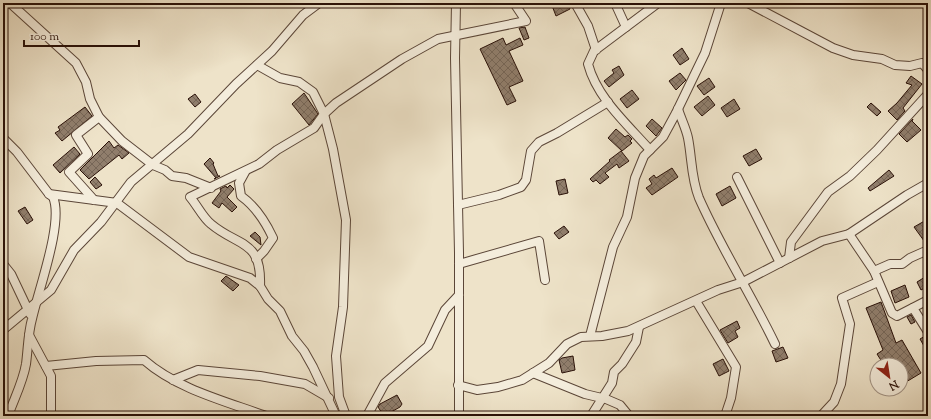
<svg xmlns="http://www.w3.org/2000/svg" width="931" height="419" viewBox="0 0 931 419" font-family="'Sorts Mill Goudy',serif">
<style>
.building{fill:url(#building-cross-hatch);stroke:#2a1108}
.lines{fill:none;stroke-linecap:round;stroke-linejoin:round}
.street-casing{stroke:#5b4638;stroke-width:10}
.street{stroke:#f4eddc;stroke-width:8}
</style>
<defs>
<pattern id="building-cross-hatch" width="8" height="8" patternUnits="userSpaceOnUse"><rect width="8" height="8" fill="#907e6c"/><path d="M0 0l8 8M0 8l8-8" fill="none" stroke="#766657"/></pattern>
</defs>
<rect width="100%" height="100%" fill="#eee3c9"/>
<filter id="stains"><feTurbulence type="fractalNoise" baseFrequency=".005" numOctaves="4"/><feColorMatrix values="0 0 0 0 .2 0 0 0 0 .09 0 0 0 0 .02 0 0 0 .5 -.17"/></filter>
<radialGradient id="worn" r=".72"><stop offset=".6" stop-color="#630" stop-opacity="0"/><stop offset="1" stop-color="#630" stop-opacity=".3"/></radialGradient>
<g class="building">
<polygon points="551,3 567,3 570,9 556,16"/>
<polygon points="525,27 529,38 524,40 519,28"/>
<polygon points="503,38 506,45 520,38 523,45 509,51 523,81 509,87 516,101 507,105 480,49"/>
<polygon points="682,48 689,59 680,65 673,55"/>
<polygon points="619,66 624,75 609,87 604,81 614,73 612,70"/>
<polygon points="680,73 686,80 676,90 669,81"/>
<polygon points="911,76 922,84 903,108 905,111 897,120 888,111 897,103 912,85 906,83"/>
<polygon points="709,78 715,87 704,95 697,86"/>
<polygon points="632,90 639,99 627,108 620,99"/>
<polygon points="304,93 318,114 309,125 292,104"/>
<polygon points="195,94 201,102 195,107 188,99"/>
<polygon points="708,96 715,105 702,116 694,107"/>
<polygon points="734,99 740,109 727,117 721,108"/>
<polygon points="871,103 881,112 877,116 867,107"/>
<polygon points="85,107 92,116 62,141 55,133 60,130 58,127"/>
<polygon points="652,119 662,128 656,136 646,126"/>
<polygon points="913,119 912,121 921,130 907,142 899,134"/>
<polygon points="616,129 625,137 628,135 632,139 630,141 632,143 622,151 608,138"/>
<polygon points="109,141 114,148 118,145 129,153 122,159 119,155 89,179 80,170"/>
<polygon points="74,147 80,154 60,173 53,165"/>
<polygon points="756,149 762,159 749,166 743,156"/>
<polygon points="621,151 629,161 619,168 617,164 605,173 609,177 600,184 596,180 593,182 590,179 610,161 609,160"/>
<polygon points="210,158 214,163 213,164 218,176 220,176 214,179 216,178 204,164"/>
<polygon points="672,168 678,177 652,195 646,188 652,184 649,179 654,175 656,178"/>
<polygon points="889,170 894,176 870,191 868,188"/>
<polygon points="95,177 102,185 96,189 90,182"/>
<polygon points="565,179 568,193 559,195 556,181"/>
<polygon points="230,185 234,189 227,197 237,207 232,212 222,203 219,208 212,203 221,191 220,189 226,186 227,188"/>
<polygon points="730,186 736,198 722,206 716,194"/>
<polygon points="25,207 33,220 27,224 18,211"/>
<polygon points="928,219 928,245 927,245 914,227"/>
<polygon points="564,226 569,232 559,239 554,233"/>
<polygon points="255,232 260,237 261,245 250,236"/>
<polygon points="226,276 239,285 233,291 221,281"/>
<polygon points="925,277 928,286 921,290 917,282"/>
<polygon points="905,285 909,297 895,303 891,291"/>
<polygon points="881,302 896,343 902,340 921,373 901,385 901,365 884,365 877,354 883,350 866,308"/>
<polygon points="911,315 915,322 911,324 907,317"/>
<polygon points="737,321 740,328 735,331 738,337 728,343 720,330"/>
<polygon points="925,336 928,340 928,353 920,339"/>
<polygon points="783,347 788,358 776,362 772,351"/>
<polygon points="573,356 575,370 562,373 559,360 562,358"/>
<polygon points="723,359 729,371 719,376 713,364"/>
<polygon points="397,395 402,404 400,407 384,416 378,407 380,404"/>
</g>
<g class="lines">
<defs>
<g id="street">
<polyline points="10,3 76,63 86,82 90,99 99,117 122,141 153,165 165,170 172,176 186,178 211,188"/>
<polyline points="456,3 455,58 459,253 459,416"/>
<polyline points="575,3 588,26 596,50"/>
<polyline points="615,3 626,27"/>
<polyline points="748,3 833,48 853,55 882,59 895,65 910,66 922,63 928,70"/>
<polyline points="257,65 280,78 299,82 313,92 324,114 333,149 346,220 343,307 336,356 339,397 346,416"/>
<path d="M678 109C681 119 686 128 688 138 692 158 691 178 699 198 721 248 751 294 775 344"/>
<path d="M3 138 17 152 49 194 53 197C64 222 38 291 32 319 28 333 28 349 26 364 23 382 14 399 8 416"/>
<path d="M650 150C627 124 597 98 588 64L594 51 658 3"/>
<path d="M245 172 239 183 241 196C255 206 266 223 273 238L264 251 256 259"/>
<polyline points="737,177 780,263"/>
<polyline points="49,194 117,203 189,257 250,278 260,286 268,299 280,311 292,336 304,351 313,367 336,416"/>
<polyline points="94,200 69,172 88,154 76,135 99,117"/>
<polyline points="458,205 499,195 521,187 526,180 531,151 539,142 557,133 608,102"/>
<polyline points="849,234 874,271 892,313 897,316 928,300"/>
<polyline points="789,258 791,242 828,192 850,176 877,150 928,94"/>
<polyline points="3,264 11,274 30,314"/>
<polyline points="459,264 539,241 545,280"/>
<polyline points="874,271 890,264 902,264 910,258 928,250"/>
<path d="M260 286C262 239 238 247 211 224 203 218 197 205 190 197L259 164 277 150 314 128 324 114 336 103 402 59 438 39 526 21 514 3"/>
<polyline points="696,301 736,367 731,398 725,416"/>
<polyline points="913,308 928,332"/>
<polyline points="3,330 51,290 74,250 101,222 131,182 188,134 236,84 272,51 303,15 319,3"/>
<polyline points="29,335 51,376 51,416"/>
<polyline points="590,336 613,247 627,217 635,178 644,156 663,137 676,113 705,53 721,3"/>
<path d="M46 366 96 361 144 360C177 389 225 401 266 416"/>
<polyline points="533,373 585,394 606,399 620,405 629,416"/>
<polyline points="173,380 198,370 260,376 305,384 329,398"/>
<polyline points="458,385 477,390 498,387 522,380 549,363 567,344 581,337 602,336 628,331 718,290 743,282 822,241 849,234 907,195 928,183"/>
<polyline points="367,416 385,383 428,346 445,310 459,295"/>
<polyline points="591,416 612,383 614,372 622,364 636,342 639,327"/>
<polyline points="821,416 834,402 841,384 850,324 842,298 878,282"/>
</g>
</defs>
<use href="#street" class="street-casing"/>
<use href="#street" class="street"/>
</g>
<rect width="931" height="419" fill="none" stroke="#eee3c9" stroke-width="16"/>
<rect x="4" y="4" width="923" height="411" fill="none" stroke="#2a1108" stroke-width="2"/>
<rect x="8" y="8" width="915" height="403" fill="none" stroke="#2a1108"/>
<g transform="translate(889 377) rotate(150)"><circle r="19" fill="#f4eddc" stroke="#a39587"/>
<path d="M0-3L7 15L0 10L-7 15Z" fill="#8f2418"/>
<text y="-6" font-size="11" font-weight="bold" text-anchor="middle" fill="#2a1108">N</text>
</g>
<path d="M24 40v6h115v-6" fill="none" stroke="#2a1108" stroke-width="2"/>
<text x="30" y="40" font-size="12" fill="#2a1108" stroke="#f4eddc" stroke-width="3" paint-order="stroke">100 m</text>
<rect width="100%" height="100%" filter="url(#stains)"/>
<rect width="100%" height="100%" fill="url(#worn)"/>
</svg>
